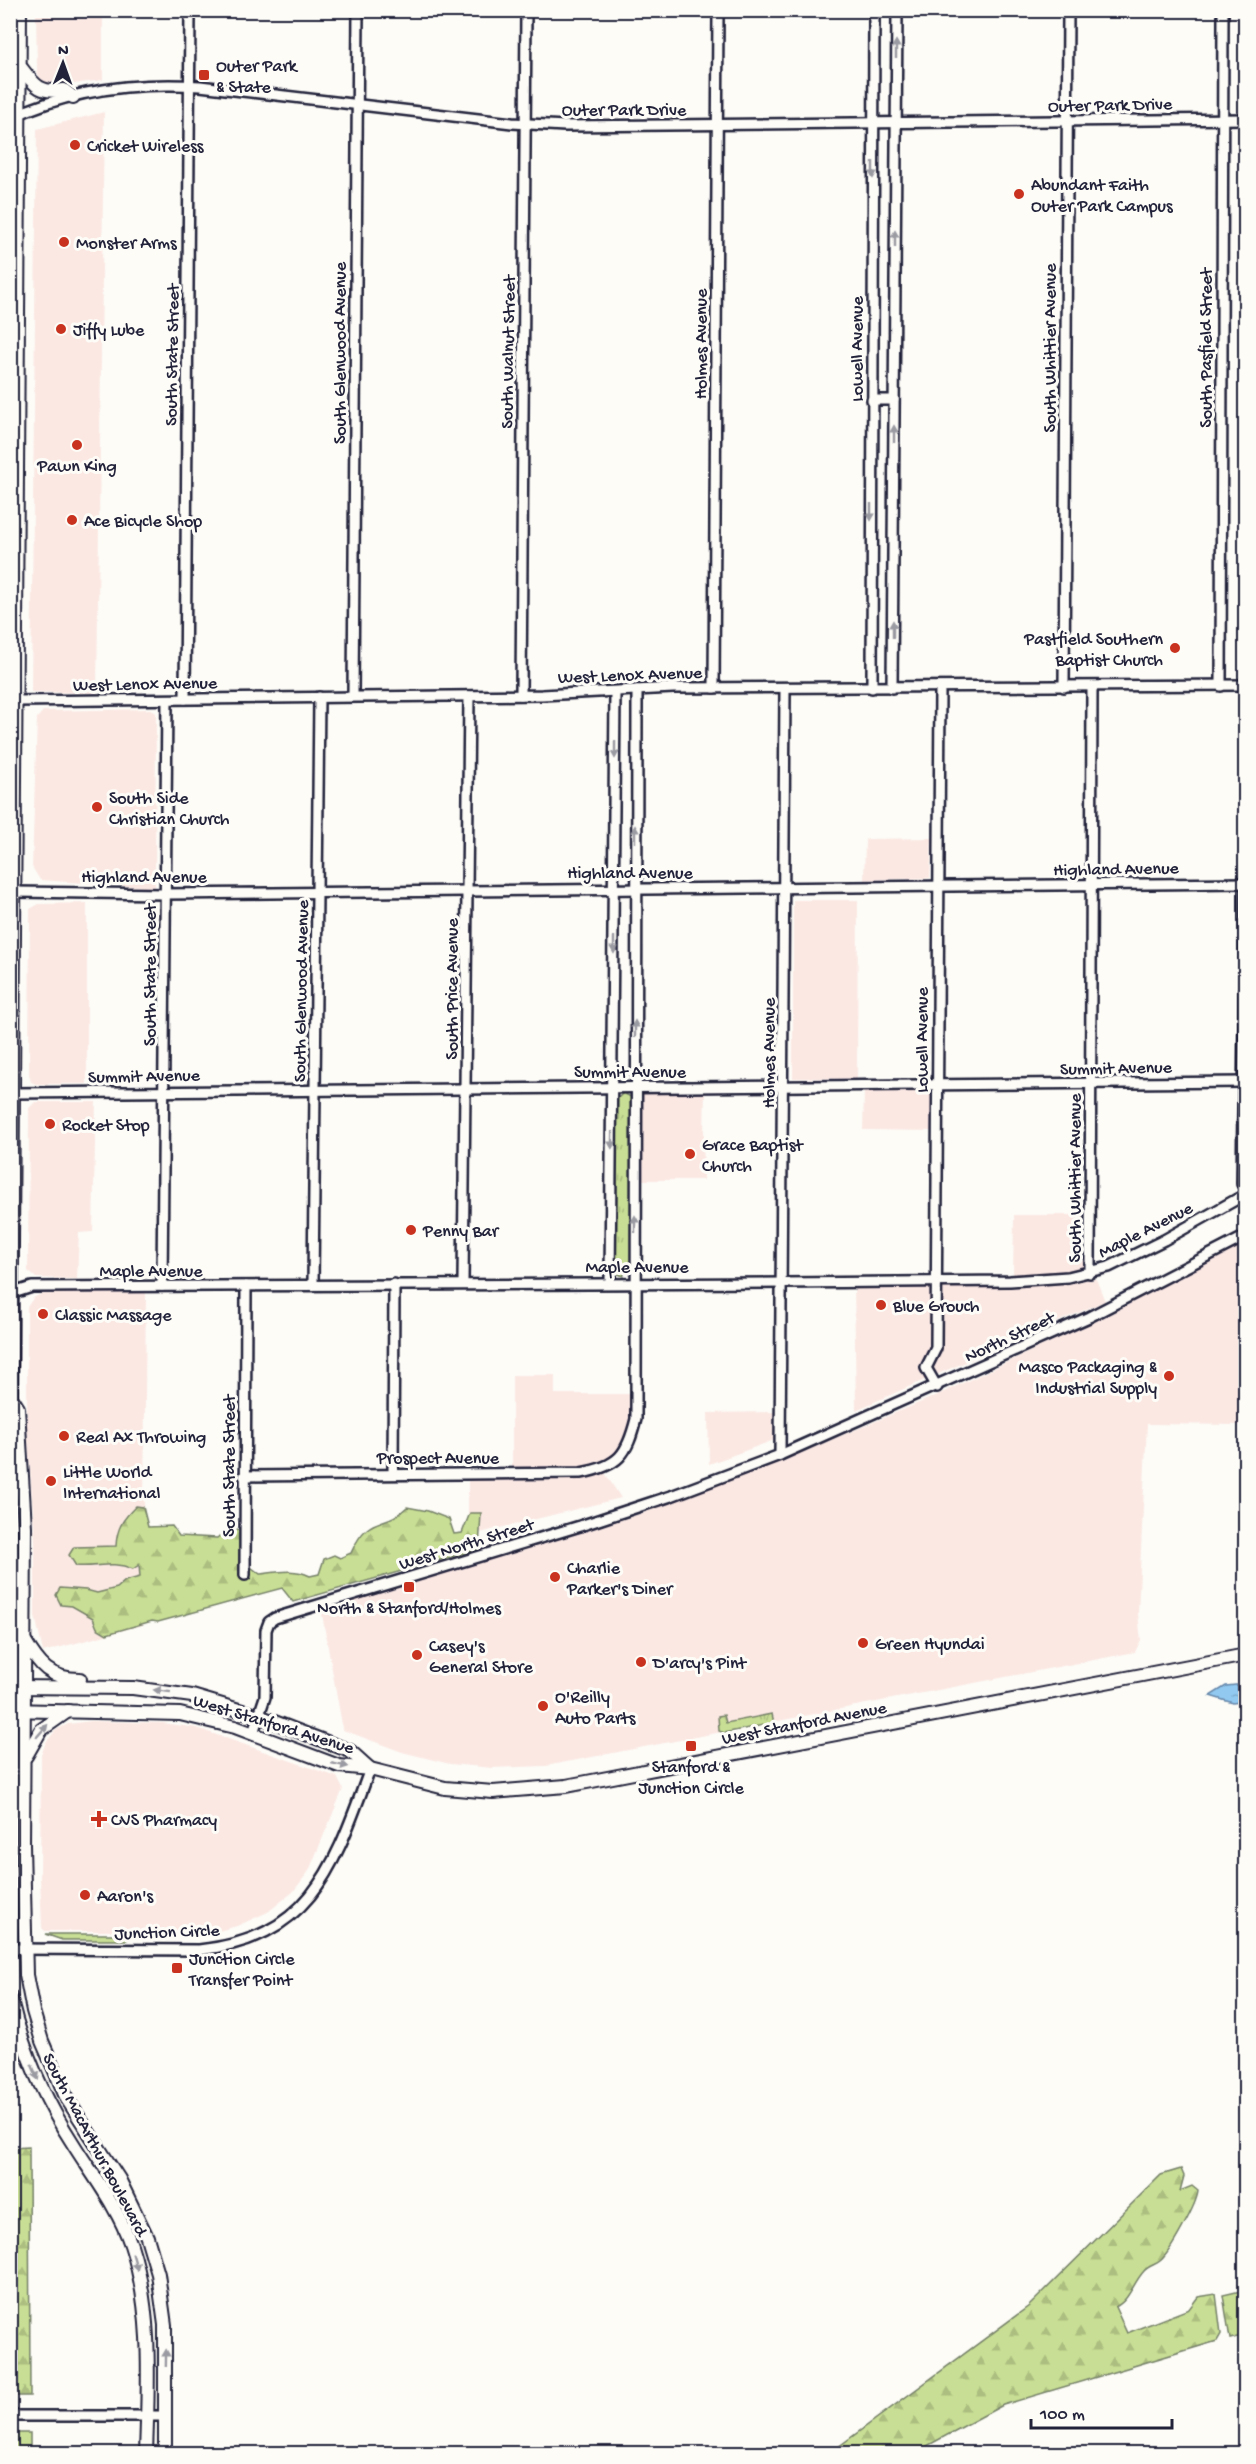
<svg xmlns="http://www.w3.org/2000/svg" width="1256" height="2464" viewBox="0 0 1256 2464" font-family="'Gochi Hand',sans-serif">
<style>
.built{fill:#fbe8e3}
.grass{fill:url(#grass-tufts);stroke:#758068;stroke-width:1.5}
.forest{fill:url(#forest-firs);stroke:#758068;stroke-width:1.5}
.water{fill:url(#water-ripples);stroke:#6586a8;stroke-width:1.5}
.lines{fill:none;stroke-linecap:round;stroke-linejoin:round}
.minor-casing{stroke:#22223b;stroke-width:14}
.major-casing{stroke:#22223b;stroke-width:16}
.minor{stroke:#fdfcf7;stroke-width:9}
.major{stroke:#fdfcf7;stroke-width:12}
.oneway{fill:#9a9aa2}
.poi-dot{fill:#c8321e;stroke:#fdfcf7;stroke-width:2}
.labels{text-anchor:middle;stroke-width:6;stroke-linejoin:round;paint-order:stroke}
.poi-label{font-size:18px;fill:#22223b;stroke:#fdfcf7;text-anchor:start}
.street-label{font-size:18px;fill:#22223b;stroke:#fdfcf7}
</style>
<defs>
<pattern id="grass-tufts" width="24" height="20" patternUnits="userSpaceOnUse" patternTransform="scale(1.5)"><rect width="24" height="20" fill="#c8de94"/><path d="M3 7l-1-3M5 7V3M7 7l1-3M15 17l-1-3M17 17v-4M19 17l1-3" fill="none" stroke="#acbe80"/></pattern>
<pattern id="forest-firs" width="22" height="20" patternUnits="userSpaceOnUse" patternTransform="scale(1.5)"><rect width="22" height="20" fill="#c8de94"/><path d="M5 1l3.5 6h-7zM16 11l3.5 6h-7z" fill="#acbe80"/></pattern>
<pattern id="water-ripples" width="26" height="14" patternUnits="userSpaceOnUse" patternTransform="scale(1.5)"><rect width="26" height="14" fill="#91c9f0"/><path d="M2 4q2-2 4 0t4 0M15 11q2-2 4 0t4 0" fill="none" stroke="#7daccf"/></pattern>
</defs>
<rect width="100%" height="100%" fill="#fdfcf7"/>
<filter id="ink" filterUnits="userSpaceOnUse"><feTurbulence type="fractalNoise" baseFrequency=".0167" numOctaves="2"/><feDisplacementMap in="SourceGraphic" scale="12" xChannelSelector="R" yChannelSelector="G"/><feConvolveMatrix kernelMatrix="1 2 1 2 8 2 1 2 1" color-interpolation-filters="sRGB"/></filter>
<g filter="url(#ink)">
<g class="built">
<polygon points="36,11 103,11 103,80 52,87 42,83 37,72"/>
<polygon points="104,112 97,693 31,692 37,129"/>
<polygon points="151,709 156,713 155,888 40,880 32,867 37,718 43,711"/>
<polygon points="932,838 930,878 864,880 865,839"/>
<polygon points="793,900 858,900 857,1079 793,1078"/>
<polygon points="87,903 87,1084 36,1084 31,1082 29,1074 30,909 39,904"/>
<polygon points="864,1089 926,1090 931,1092 931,1131 863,1130"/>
<polygon points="640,1092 705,1092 703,1180 640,1180"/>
<polygon points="35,1102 96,1102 93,1232 79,1233 77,1279 36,1278 28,1271 29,1108"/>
<polygon points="1014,1215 1083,1215 1083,1270 1013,1274"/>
<polygon points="1239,1246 1246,1316 1245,1411 1240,1425 1147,1424 1138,1614 1141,1640 1135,1652 546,1766 492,1768 450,1764 402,1752 343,1730 321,1609 643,1513 786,1459 933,1397 1110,1314"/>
<polygon points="1096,1279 1105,1301 856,1410 854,1286 1039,1285"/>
<polygon points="146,1291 143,1625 43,1652 35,1616 35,1542 27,1427 27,1307 33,1298 43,1293"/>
<polygon points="512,1375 555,1375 555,1394 631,1394 630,1418 625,1441 616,1456 599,1465 580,1468 512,1467"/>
<polygon points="777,1412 777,1439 709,1464 708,1413"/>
<polygon points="605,1473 621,1498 468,1536 468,1479 584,1479"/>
<polygon points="91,1721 163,1723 197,1728 337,1777 343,1789 309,1871 293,1892 268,1912 237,1926 219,1931 45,1931 42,1928 40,1878 41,1755 46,1742 56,1730 68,1724"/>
</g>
<g class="grass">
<polygon points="623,1093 631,1097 631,1265 623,1276 616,1273 614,1262 617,1099"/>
<polygon points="772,1714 774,1723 724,1733 719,1731 718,1716 724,1715 726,1723"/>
<polygon points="45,1934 130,1934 130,1937 127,1940 62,1940"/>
</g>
<g class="forest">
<path d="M136 1506 143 1507 148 1527 172 1526 179 1536 217 1538 224 1532 239 1530 243 1561 260 1574C278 1572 294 1568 310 1576L319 1574 324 1559 334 1555 340 1558 351 1553C369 1512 384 1530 407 1507L428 1511 449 1519 454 1534 462 1533 470 1513H481L479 1549 293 1602 282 1588 158 1622 152 1621 107 1634 97 1628 93 1618 72 1606 61 1605 56 1595 60 1588 86 1590 97 1593 117 1588 125 1581 140 1577 139 1565 133 1569C111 1560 98 1568 76 1566L69 1555 74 1547 116 1546C117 1527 123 1519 136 1506Z"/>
<polygon points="29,2147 30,2396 11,2396 11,2148"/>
<path d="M1181 2169 1184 2176 1180 2191 1192 2186 1198 2191C1197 2204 1170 2253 1160 2261 1155 2265 1148 2266 1144 2271 1133 2283 1129 2301 1115 2307L1127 2333 1189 2309 1198 2297 1216 2294 1221 2334 1217 2341 1003 2405 914 2453H830L1029 2306 1161 2175Z"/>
<polygon points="1245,2290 1245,2335 1230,2339 1223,2295"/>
<rect x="11" y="2433" width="19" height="20"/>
</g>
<polygon class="water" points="1245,1684 1245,1701 1233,1703 1210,1696 1226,1686"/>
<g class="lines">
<defs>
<g id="minor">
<path d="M10 118C70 90 135 82 200 86L512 123 565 126 1246 119"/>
<polyline points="872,400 894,400"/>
<polyline points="1221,686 1223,10"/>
<polyline points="1064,687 1068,10"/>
<polyline points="714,688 718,10"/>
<polyline points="872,688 874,10"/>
<polyline points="892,688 897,10"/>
<polyline points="521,695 526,10"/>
<polyline points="353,696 358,10"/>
<polyline points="185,699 190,10"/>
<polyline points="16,701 542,695 673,688 1246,685"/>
<polyline points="1246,876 1242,1184 1246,1190"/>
<polyline points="15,892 165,894 1246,883"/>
<polyline points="14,1093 1246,1082"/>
<polyline points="1090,1273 1092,687"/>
<polyline points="610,1282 615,692"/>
<polyline points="463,1283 469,696"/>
<polyline points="313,1285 319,697"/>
<polyline points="162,1286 167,700"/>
<polyline points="10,1294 32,1287 783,1283 1010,1281 1068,1277 1109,1267 1164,1240 1246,1194"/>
<polyline points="937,1387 926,1368 936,1348 940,688"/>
<polyline points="780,1455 785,688"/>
<polyline points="393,1474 394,1284"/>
<path d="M244 1476 581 1473C619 1466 627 1455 636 1419L637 690"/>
<polyline points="245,1575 246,1286"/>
<polyline points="253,1733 265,1697 266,1630 269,1622 275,1618 580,1526 671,1496 780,1455 1089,1317 1246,1236"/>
<path d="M10 1949 199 1950C314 1938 335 1863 370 1769"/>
<polyline points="10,2416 165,2416"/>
</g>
<g id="major">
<polyline points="20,10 11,1397 18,1408 25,1527 23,1845 26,1975 33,2011 42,2041 67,2099 119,2179 147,2237 158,2274 165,2325 165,2454"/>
<path d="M19 65C34 84 38 94 64 90L73 97"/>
<path d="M25 1641C39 1665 50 1679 80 1679"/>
<polyline points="10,1687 133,1688 192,1696 259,1716 350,1751 370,1769"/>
<polyline points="10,1710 180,1714 235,1727 339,1766 370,1769 445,1788 493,1792 566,1786 1246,1655"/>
<polyline points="26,1756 41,1730 68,1711"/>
<path d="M10 1996C22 2048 43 2097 72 2142 93 2176 118 2207 131 2245 153 2312 148 2384 146 2454"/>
</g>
</defs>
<use href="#minor" class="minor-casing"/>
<use href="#major" class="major-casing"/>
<use href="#minor" class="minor"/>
<use href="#major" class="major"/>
</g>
<defs><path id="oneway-solid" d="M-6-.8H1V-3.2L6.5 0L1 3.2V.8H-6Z" transform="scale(1.5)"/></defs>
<g class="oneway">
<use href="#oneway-solid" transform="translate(896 49) rotate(-90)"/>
<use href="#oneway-solid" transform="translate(873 170) rotate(90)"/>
<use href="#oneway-solid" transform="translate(895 239) rotate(-90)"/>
<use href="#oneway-solid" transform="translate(894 434) rotate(-90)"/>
<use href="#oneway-solid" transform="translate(871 512) rotate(90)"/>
<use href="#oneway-solid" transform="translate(893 629) rotate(-90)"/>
<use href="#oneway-solid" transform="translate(615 750) rotate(90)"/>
<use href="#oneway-solid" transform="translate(635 834) rotate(-90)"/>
<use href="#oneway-solid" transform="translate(614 945) rotate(90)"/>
<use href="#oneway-solid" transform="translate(635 1029) rotate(-90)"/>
<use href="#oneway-solid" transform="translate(612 1140) rotate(91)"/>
<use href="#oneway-solid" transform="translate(635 1224) rotate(-90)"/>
<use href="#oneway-solid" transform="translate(162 1691) rotate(-173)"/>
<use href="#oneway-solid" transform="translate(42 1731) rotate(-49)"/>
<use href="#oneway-solid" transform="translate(340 1765) rotate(12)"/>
<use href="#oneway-solid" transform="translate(35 2072) rotate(67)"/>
<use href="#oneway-solid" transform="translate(135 2262) rotate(74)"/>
<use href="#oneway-solid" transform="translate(166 2358) rotate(-89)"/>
</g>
</g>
<g class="poi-dot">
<rect x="198" y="69" width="12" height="12" rx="3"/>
<circle cx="75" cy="145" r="6"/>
<circle cx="1019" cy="194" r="6"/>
<circle cx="64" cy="242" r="6"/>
<circle cx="61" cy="329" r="6"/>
<circle cx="77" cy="445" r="6"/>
<circle cx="72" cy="520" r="6"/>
<circle cx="1175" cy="648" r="6"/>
<circle cx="97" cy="807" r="6"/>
<circle cx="50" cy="1124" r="6"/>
<circle cx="690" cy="1154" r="6"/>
<circle cx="411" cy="1230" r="6"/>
<circle cx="881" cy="1305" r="6"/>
<circle cx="43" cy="1314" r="6"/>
<circle cx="1169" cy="1376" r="6"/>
<circle cx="64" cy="1436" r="6"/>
<circle cx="51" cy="1481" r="6"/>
<circle cx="555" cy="1577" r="6"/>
<rect x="403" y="1581" width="12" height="12" rx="3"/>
<circle cx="863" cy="1643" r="6"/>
<circle cx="417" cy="1655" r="6"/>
<circle cx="641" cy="1662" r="6"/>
<circle cx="543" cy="1706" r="6"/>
<rect x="685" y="1740" width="12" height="12" rx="3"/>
<path d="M96 1810h6v6h6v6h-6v6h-6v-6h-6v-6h6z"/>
<circle cx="85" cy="1895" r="6"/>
<rect x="171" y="1962" width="12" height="12" rx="3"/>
</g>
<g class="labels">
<g class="poi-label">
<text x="216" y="71">Outer Park<tspan x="216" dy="21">&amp; State</tspan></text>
<text x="87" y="151">Cricket Wireless</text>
<text x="1031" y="190">Abundant Faith<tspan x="1031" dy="21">Outer Park Campus</tspan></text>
<text x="76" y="248">Monster Arms</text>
<text x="73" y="335">Jiffy Lube</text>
<text x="77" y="471" text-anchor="middle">Pawn King</text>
<text x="84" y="526">Ace Bicycle Shop</text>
<text x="1163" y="644" text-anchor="end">Pastfield Southern<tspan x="1163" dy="21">Baptist Church</tspan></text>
<text x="109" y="803">South Side<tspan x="109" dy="21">Christian Church</tspan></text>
<text x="62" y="1130">Rocket Stop</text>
<text x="702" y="1150">Grace Baptist<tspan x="702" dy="21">Church</tspan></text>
<text x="423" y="1236">Penny Bar</text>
<text x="893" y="1311">Blue Grouch</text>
<text x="55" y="1320">Classic Massage</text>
<text x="1157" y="1372" text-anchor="end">Masco Packaging &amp;<tspan x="1157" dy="21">Industrial Supply</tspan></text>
<text x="76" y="1442">Real Ax Throwing</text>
<text x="63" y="1477">Little World<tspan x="63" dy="21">International</tspan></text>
<text x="567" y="1573">Charlie<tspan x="567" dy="21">Parker's Diner</tspan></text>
<text x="409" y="1613" text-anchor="middle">North &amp; Stanford/Holmes</text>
<text x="875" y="1649">Green Hyundai</text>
<text x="429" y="1651">Casey's<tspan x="429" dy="21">General Store</tspan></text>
<text x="653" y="1668">D'arcy's Pint</text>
<text x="555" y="1702">O'Reilly<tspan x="555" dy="21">Auto Parts</tspan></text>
<text x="691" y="1772" text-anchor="middle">Stanford &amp;<tspan x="691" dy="21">Junction Circle</tspan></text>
<text x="111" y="1825">CVS Pharmacy</text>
<text x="97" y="1901">Aaron's</text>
<text x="189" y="1964">Junction Circle<tspan x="189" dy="21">Transfer Point</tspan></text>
</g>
<g class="street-label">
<text transform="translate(1110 104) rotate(-1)" y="6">Outer Park Drive</text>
<text x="624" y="115">Outer Park Drive</text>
<text transform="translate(700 344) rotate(-90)" y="6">Holmes Avenue</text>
<text transform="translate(1049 348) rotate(-90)" y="6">South Whittier Avenue</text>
<text transform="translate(1205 348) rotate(-90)" y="6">South Pasfield Street</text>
<text transform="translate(856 349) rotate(-90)" y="6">Lowell Avenue</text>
<text transform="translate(507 352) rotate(-89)" y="6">South Walnut Street</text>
<text transform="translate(339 353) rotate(-90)" y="6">South Glenwood Avenue</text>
<text transform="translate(171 355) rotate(-89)" y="6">South State Street</text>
<text transform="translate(630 674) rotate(-2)" y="6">West Lenox Avenue</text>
<text transform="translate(145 683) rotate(-1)" y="6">West Lenox Avenue</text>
<text transform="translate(1116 868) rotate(-1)" y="6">Highland Avenue</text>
<text x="630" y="878">Highland Avenue</text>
<text x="144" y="882">Highland Avenue</text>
<text transform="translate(149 975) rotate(-90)" y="6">South State Street</text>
<text transform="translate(451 989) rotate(-90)" y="6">South Price Avenue</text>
<text transform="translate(300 991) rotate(-89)" y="6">South Glenwood Avenue</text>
<text transform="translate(921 1040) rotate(-90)" y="6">Lowell Avenue</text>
<text transform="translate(768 1053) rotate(-90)" y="6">Holmes Avenue</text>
<text transform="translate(1116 1067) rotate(-1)" y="6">Summit Avenue</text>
<text x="630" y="1077">Summit Avenue</text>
<text transform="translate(144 1075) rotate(-1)" y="6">Summit Avenue</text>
<text transform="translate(1074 1178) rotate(-90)" y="6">South Whittier Avenue</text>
<text transform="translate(1145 1229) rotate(-27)" y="6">Maple Avenue</text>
<text x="637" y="1272">Maple Avenue</text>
<text x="151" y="1276">Maple Avenue</text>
<text transform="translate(1009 1336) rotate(-25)" y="6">North Street</text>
<text x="438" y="1463">Prospect Avenue</text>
<text transform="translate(228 1466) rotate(-90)" y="6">South State Street</text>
<text transform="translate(466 1543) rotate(-17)" y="6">West North Street</text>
<text transform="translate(804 1722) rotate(-11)" y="6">West Stanford Avenue</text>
<text transform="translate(274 1723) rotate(17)" y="6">West Stanford Avenue</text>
<text transform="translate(167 1931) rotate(-2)" y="6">Junction Circle</text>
<text transform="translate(96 2144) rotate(62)" y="6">South MacArthur Boulevard</text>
</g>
</g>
<rect width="1256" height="2464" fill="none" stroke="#fdfcf7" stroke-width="36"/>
<rect x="18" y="18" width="1220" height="2428" fill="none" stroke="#22223b" stroke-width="2" filter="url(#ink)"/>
<g transform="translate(63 63) rotate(1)" stroke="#fdfcf7" stroke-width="4.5" paint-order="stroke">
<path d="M0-4.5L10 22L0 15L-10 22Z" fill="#22223b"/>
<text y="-9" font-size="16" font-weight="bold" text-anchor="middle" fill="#22223b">N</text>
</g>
<path d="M1031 2419v9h141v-9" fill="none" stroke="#22223b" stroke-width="3"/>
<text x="1040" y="2419" font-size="18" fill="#22223b" stroke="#fdfcf7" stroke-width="4.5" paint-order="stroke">100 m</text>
</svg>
